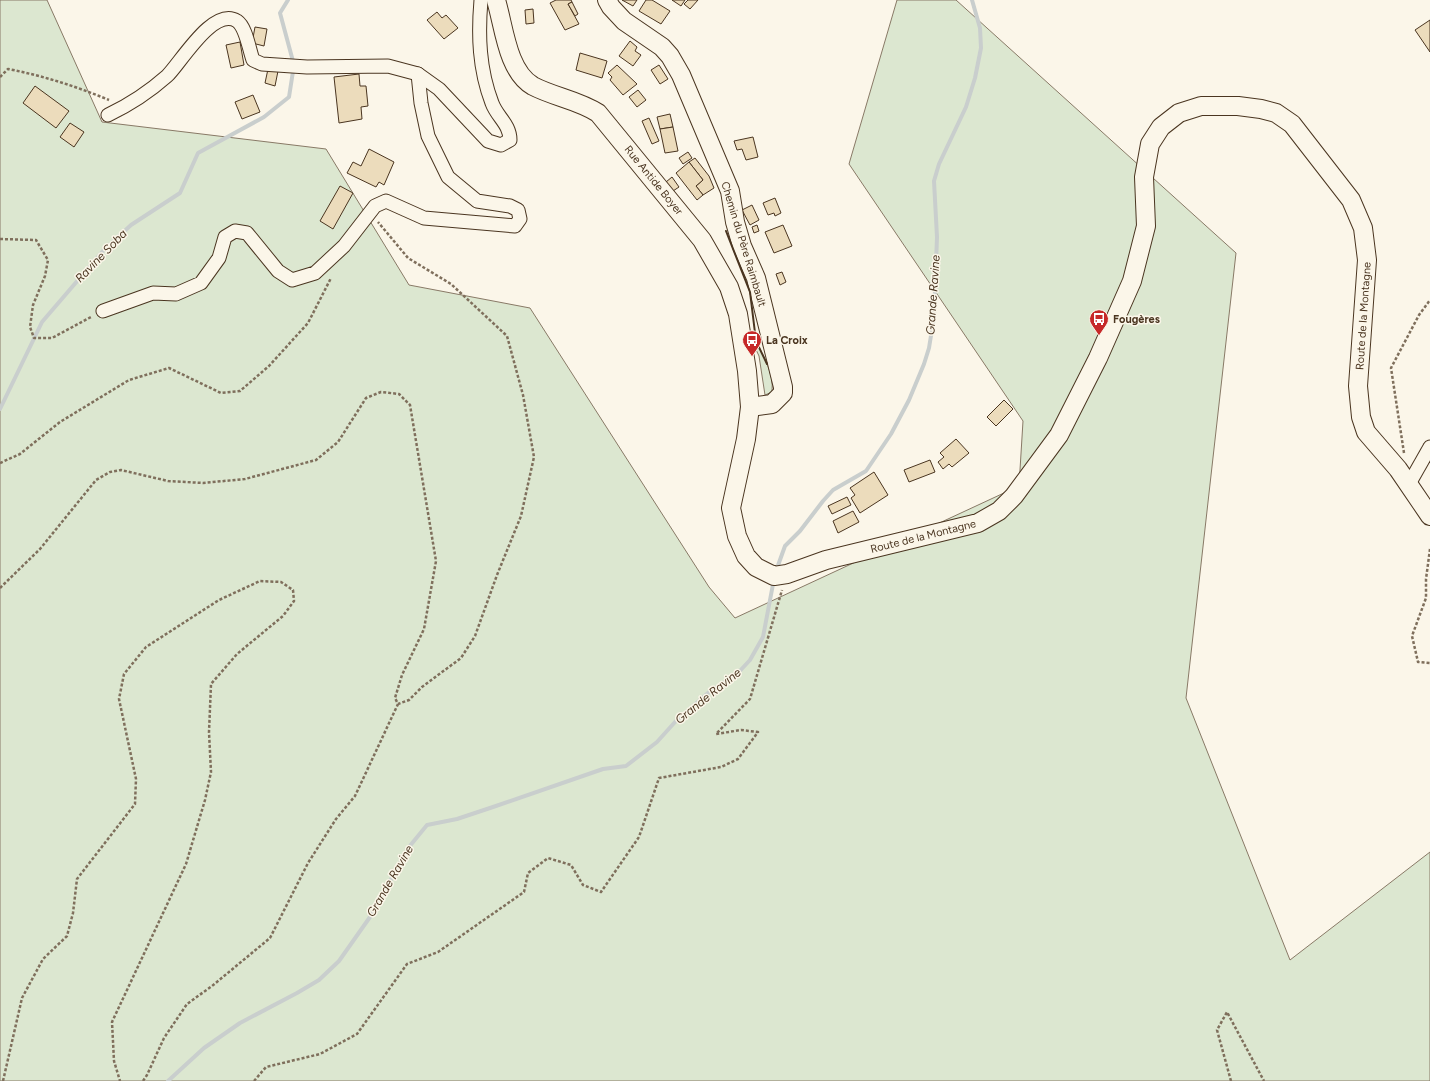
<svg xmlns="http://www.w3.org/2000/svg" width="1430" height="1081" viewBox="0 0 1430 1081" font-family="Figtree,sans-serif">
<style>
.green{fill:#dce7d0;stroke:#887966}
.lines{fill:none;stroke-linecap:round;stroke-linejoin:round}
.stream{stroke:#c9cecd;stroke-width:4}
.building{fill:#ecdcbc;stroke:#4a3520}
.street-casing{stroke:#4a3520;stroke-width:15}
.secondary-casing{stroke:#4a3520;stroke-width:20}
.path{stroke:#7f6f5c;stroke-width:2.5;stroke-dasharray:3 2;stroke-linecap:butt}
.street{stroke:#fbf6e9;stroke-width:13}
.secondary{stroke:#fbf6e9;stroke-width:18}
.wall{stroke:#4a3520;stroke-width:2}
.labels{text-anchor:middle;stroke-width:3;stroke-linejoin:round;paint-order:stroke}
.street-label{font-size:11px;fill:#4a3520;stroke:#fbf6e9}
.poi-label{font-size:11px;font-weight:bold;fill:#4a3520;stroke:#fbf6e9;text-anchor:start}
.water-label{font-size:12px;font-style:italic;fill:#4a3520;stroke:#fbf6e9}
</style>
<rect width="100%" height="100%" fill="#fbf6e9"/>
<g class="green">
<polygon points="0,0 47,0 102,122 326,149 409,285 530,308 709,587 735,618 1019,486 1023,421 849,164 897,0 956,0 1236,253 1186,698 1290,960 1430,852 1430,1081 0,1081"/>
<path d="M752 341H756C764 358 774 373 772 392L765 395 759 356Z"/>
</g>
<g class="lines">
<g class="stream">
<polyline points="0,409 42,322 103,251 131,225 180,193 198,153 264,117 289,97 294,65 280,13 288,0"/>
<polyline points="776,571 785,546 800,531 823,501 833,490 866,471 891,434 909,400 924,364 929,348 934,317 937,237 934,181 939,164 966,107 975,78 981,48 980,28 972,0"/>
<polyline points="168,1081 204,1048 240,1023 297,993 319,980 339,961 370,917 409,847 427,825 457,819 493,807 603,769 626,766 657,742 675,722 708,693 737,674 750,660 763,637 774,579"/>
</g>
</g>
<g class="building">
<polygon points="556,0 571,0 572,2 568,4 579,24 565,30 550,3"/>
<polygon points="622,0 637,0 633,6"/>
<polygon points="646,0 652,0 670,11 661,24 639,11"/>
<polygon points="672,0 685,0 681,6"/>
<polygon points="688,0 698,0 690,9 684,4"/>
<polygon points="572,2 578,14 575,16 568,4"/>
<polygon points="533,9 534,23 526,24 525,10"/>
<polygon points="437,12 442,18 446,15 458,28 444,39 427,20"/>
<polygon points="1430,20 1430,52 1415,30"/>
<polygon points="255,27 267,29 264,46 252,43"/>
<polygon points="630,41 637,47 635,51 641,55 633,66 619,56"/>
<polygon points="240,42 244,65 231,68 226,45"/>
<polygon points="580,53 607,61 602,78 576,70"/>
<polygon points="617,65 637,84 623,95 610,80 612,77 608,73"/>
<polygon points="659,65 668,79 660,84 651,70"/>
<polygon points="268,69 278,71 275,86 265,83"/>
<polygon points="359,74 360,86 366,86 368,106 361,107 362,119 339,123 334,77"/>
<polygon points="35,86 69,111 56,128 23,103"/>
<polygon points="638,90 646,100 637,107 629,97"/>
<polygon points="253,95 260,112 242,119 235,102"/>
<polygon points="670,114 673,127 660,129 657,117"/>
<polygon points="649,118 659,141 652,144 642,121"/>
<polygon points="70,123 84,132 74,147 60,137"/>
<polygon points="673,127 678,151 665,153 660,129"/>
<polygon points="753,137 758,157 746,160 742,149 737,150 734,141"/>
<polygon points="369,149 394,162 384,185 379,182 376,187 347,173 353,162 361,166"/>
<polygon points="688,152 692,158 683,164 679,158"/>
<polygon points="695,158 709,176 714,188 703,195 696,186 703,180 689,162"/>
<polygon points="689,162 703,180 696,186 703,195 697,200 676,173"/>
<polygon points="672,177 679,187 673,191 666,182"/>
<polygon points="340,186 353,193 333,229 320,221"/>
<polygon points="775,198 781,213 775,216 774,213 768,215 763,203"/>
<polygon points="752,205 759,220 750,225 742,210"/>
<polygon points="757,225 759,231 754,233 752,227"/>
<polygon points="783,225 792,246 774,253 765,232"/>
<polygon points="782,272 786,282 780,285 776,274"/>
<polygon points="1004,400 1013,409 996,426 987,417"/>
<polygon points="956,439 969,453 952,467 949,464 943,469 938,462 944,457 940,453"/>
<polygon points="930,460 935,472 909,482 904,470"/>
<polygon points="874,472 888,495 860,513 851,498 855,495 850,488"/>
<polygon points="847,497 851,505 832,514 828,506"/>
<polygon points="853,511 859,522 838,533 833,521"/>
</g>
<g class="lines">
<defs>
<g id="street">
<path d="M108 115C129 105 149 92 167 76 180 64 213 6 237 21 246 27 249 49 253 60L262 64 307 67 388 66 418 74 439 89 488 141 501 145 510 140C510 124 497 117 492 103 479 69 478 35 481 0"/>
<polyline points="103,311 153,293 176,294 201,283 219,258 225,237 235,231 247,233 278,271 292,280 315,273 344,246 375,206 386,201 424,218 515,226 520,219 518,210 510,206 477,201 448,177 428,136 421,103 418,74"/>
<polyline points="1409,484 1430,447"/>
</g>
<g id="secondary">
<path d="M496 0C504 26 507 71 533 86 554 97 578 100 598 113L702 240 729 287 738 314 747 371 750 407 746 439 731 508 737 536 746 556 756 567 774 576 787 574 826 560 978 523 999 511 1014 496 1059 435 1098 358 1132 281 1146 226 1144 177 1150 144 1161 127 1179 113 1201 106H1238L1261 109 1276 113 1292 124 1351 200 1363 228 1367 260 1358 386 1361 417 1366 432 1398 469 1430 516"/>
<polyline points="607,0 611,7 624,21 662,47 670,56 681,75 730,191 735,222 742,246 756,278 783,387 783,393 772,404 750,407"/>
</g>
</defs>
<use href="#street" class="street-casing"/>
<use href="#secondary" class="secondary-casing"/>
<g class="path">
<path d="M0 77 8 69C44 76 75 86 109 100"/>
<polyline points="0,239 36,240 48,260 45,276 33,305 30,327 34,338 52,338 91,317"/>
<polyline points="1404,453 1391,368 1419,315 1430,300"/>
<polyline points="0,463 20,454 60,422 129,380 169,368 221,393 240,391 269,366 308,323 331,278"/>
<polyline points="1430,549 1426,579 1426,598 1412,636 1418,662 1430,663"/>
<polyline points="0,588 40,549 96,480 110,472 121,470 168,481 203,483 245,479 316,460 338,442 366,398 381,392 399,394 410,405 436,561 424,629 402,675 395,698 398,704 409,700 422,687 461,658 475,636 497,575 521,516 534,457 523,395 507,336 451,284 408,258 378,222"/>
<polyline points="3,1081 22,998 43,959 67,936 73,913 77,879 135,804 136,779 119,699 124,674 146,647 219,600 260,581 281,582 293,590 294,601 283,616 237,654 211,684 209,732 211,772 205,800 186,864 112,1022 114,1061 120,1081"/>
<polyline points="143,1081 147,1075 164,1038 187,1004 212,986 270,938 308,863 336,819 355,796 398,704"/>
<polyline points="254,1081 266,1067 320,1054 357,1034 407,964 438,952 524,892 528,873 548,858 571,865 583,885 601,892 639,837 659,778 721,767 738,759 758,732 741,730 716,734 750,699 782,590"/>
<polyline points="1231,1081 1217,1030 1227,1012 1264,1081"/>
</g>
<use href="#street" class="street"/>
<use href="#secondary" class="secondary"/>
<polyline class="wall" points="726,231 750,292 756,341 767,364"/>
</g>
<defs>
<symbol id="bus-pin" viewBox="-11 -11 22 30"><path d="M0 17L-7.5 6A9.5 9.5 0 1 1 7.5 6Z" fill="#c62828" stroke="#fbf6e9"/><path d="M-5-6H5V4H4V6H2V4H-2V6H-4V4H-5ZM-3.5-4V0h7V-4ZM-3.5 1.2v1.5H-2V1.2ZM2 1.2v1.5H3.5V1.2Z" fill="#fff"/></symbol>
</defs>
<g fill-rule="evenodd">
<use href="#bus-pin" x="1088" y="308" width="22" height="30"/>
<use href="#bus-pin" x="741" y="329" width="22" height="30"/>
</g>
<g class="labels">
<g class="street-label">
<text transform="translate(654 180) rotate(51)" y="4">Rue Antide Boyer</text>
<text transform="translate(744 244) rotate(73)" y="4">Chemin du Père Raimbault</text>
<text transform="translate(1363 316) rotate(-86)" y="4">Route de la Montagne</text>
<text transform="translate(923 536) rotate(-14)" y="4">Route de la Montagne</text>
</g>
<g class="poi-label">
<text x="1113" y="323">Fougères</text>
<text x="766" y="344">La Croix</text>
</g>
<g class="water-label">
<text transform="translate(101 256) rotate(-46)" y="4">Ravine Soba</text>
<text transform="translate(933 295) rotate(-86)" y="4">Grande Ravine</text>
<text transform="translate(708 696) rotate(-39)" y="4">Grande Ravine</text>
<text transform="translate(390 881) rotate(-60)" y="4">Grande Ravine</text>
</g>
</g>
</svg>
